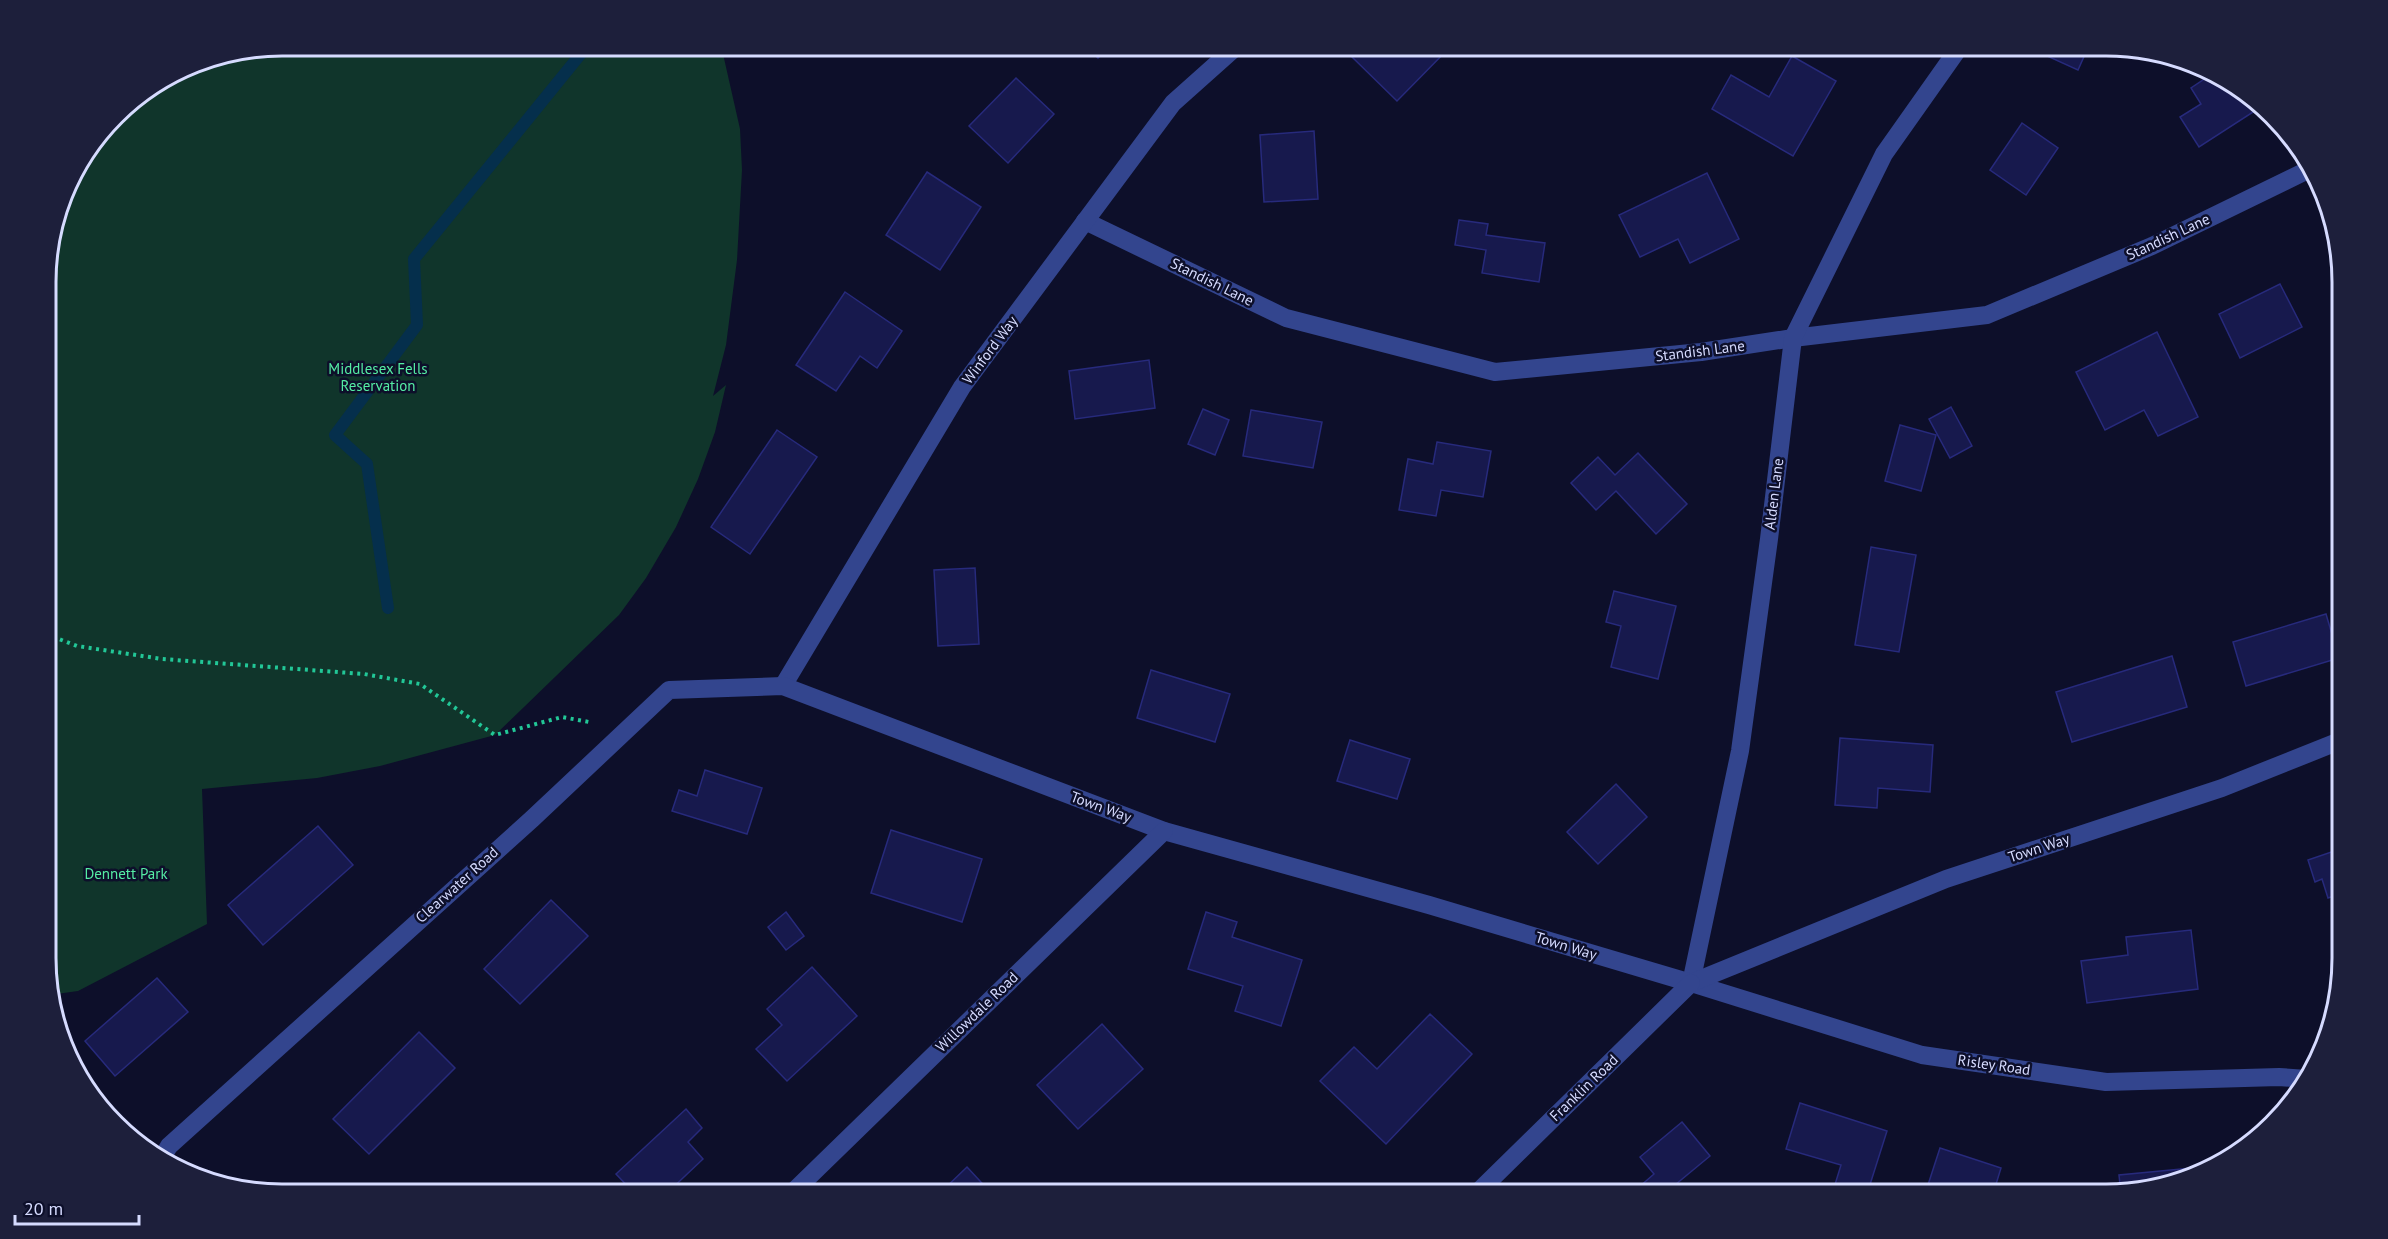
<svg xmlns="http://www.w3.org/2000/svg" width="2388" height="1239" viewBox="0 0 2388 1239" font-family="'PT Sans',sans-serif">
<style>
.green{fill:#10352b}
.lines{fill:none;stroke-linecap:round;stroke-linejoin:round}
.stream{stroke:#052f4c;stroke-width:12}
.building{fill:#17194d;stroke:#272a7c;stroke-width:1.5}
.path{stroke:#22c797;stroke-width:4;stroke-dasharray:3 4.5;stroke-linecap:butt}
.minor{stroke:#33458e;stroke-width:18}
.labels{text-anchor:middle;stroke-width:5;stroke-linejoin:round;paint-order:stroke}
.street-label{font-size:15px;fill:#d6dbff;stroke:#0d0f2a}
.park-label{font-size:15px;fill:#55eda4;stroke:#0d0f2a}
.rim{fill:none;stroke:#d6dbff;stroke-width:3}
</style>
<rect width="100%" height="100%" fill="#0d0f2a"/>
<polygon class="green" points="281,45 721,45 740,129 742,170 737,260 726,345 713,396 726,385 715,432 698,479 676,527 646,578 619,615 495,735 380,766 317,778 202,789 207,924 78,991 49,995 46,265 70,176 125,104 191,63"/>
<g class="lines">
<polyline class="stream" points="388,608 367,464 335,435 417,325 414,259 588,45"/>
</g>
<g class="building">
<polygon points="1084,45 1111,45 1098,58"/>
<polygon points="1363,45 1452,45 1397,101 1352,57"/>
<polygon points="2052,45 2072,45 2086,52 2078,70 2047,56"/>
<polygon points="1792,56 1836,81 1793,156 1712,109 1731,75 1769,97"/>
<polygon points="2215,72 2264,105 2199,147 2180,117 2201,104 2191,88"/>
<polygon points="1016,78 1054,114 1008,163 969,126"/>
<polygon points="2022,123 2058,148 2026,195 1990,170"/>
<polygon points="1314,131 1318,199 1264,202 1260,135"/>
<polygon points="927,172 981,207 940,270 886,235"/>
<polygon points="1707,173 1739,239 1690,263 1678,239 1640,257 1619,215"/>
<polygon points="1459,220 1488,224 1486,235 1545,243 1539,282 1482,273 1486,250 1455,245"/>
<polygon points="2280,284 2302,327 2240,358 2219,314"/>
<polygon points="845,292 902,331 877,368 860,356 836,391 796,365"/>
<polygon points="2157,332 2198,417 2158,436 2144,410 2105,430 2076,372"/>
<polygon points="1149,360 1155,408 1075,419 1069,371"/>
<polygon points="1951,407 1972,446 1950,458 1929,419"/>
<polygon points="1203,409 1229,420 1215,455 1188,444"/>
<polygon points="1251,410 1322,422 1313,468 1243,456"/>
<polygon points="1900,425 1936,435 1921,491 1885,481"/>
<polygon points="777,430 817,457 750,554 711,527"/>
<polygon points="1437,442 1491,451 1483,497 1441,490 1436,516 1399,510 1408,459 1433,464"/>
<polygon points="1638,453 1687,504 1656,534 1616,491 1596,510 1571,483 1598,457 1615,475"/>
<polygon points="1871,547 1916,555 1899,652 1855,645"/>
<polygon points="975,568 979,644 938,646 934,570"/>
<polygon points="1614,591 1676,606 1658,679 1611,667 1621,626 1606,622"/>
<polygon points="2326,614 2339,658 2246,686 2233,642"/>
<polygon points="2172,656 2187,707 2072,742 2056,692"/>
<polygon points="1151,670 1230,694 1215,742 1137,718"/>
<polygon points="1840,738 1933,745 1930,792 1878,788 1877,808 1835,805"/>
<polygon points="1350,740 1410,759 1397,799 1337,781"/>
<polygon points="705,770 762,788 747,834 672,811 679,790 697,796"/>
<polygon points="1616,784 1647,817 1598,864 1567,832"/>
<polygon points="318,826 353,865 263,945 228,905"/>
<polygon points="891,830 982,859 962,922 871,893"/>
<polygon points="2343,848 2343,893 2328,898 2322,879 2315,882 2308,860"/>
<polygon points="551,900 588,936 520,1004 484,969"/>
<polygon points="786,912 804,936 786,950 768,927"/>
<polygon points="1206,912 1237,922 1232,937 1302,960 1281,1026 1235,1011 1243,986 1188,969"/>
<polygon points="2191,930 2198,989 2087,1003 2081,961 2128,955 2126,937"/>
<polygon points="812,967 857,1016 787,1081 756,1049 782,1025 767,1009"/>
<polygon points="157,978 188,1012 115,1076 85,1041"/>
<polygon points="1430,1014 1472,1054 1386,1144 1320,1081 1354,1047 1377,1069"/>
<polygon points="1102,1024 1143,1069 1078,1129 1037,1085"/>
<polygon points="419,1032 455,1068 369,1154 333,1119"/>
<polygon points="1800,1103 1887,1131 1867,1194 1842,1194 1833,1191 1841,1165 1786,1149"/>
<polygon points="686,1109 702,1128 688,1142 703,1159 666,1194 635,1194 616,1174"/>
<polygon points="1682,1122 1710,1156 1664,1194 1631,1194 1654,1174 1640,1157"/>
<polygon points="1940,1148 2001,1168 1993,1194 1925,1194"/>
<polygon points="2213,1166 2182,1182 2121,1194 2119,1175"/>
<polygon points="967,1167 992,1194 939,1194"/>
</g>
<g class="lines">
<polyline class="path" points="46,634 77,646 162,659 364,674 420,684 495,735 562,717 589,722"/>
<g class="minor">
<polyline points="1085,221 1286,318 1495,372 1701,352 1793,338 1987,315 2152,246 2310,169"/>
<polyline points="783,686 962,387 1173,103 1238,45"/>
<polyline points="1691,983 1740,751 1769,539 1793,338 1884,154 1961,45"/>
<polyline points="1691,983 1922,1055 2106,1082 2279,1077 2307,1079"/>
<polyline points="162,1158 169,1146 532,819 669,690 783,686 1164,831 1429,905 1691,983 1946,879 2222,788 2342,740"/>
<polyline points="791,1194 1164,831"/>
<polyline points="1476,1194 1691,983"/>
</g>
</g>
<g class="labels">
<g class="street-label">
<text transform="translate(2168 237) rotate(-25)" y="5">Standish Lane</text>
<text transform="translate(1212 282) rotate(26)" y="5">Standish Lane</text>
<text transform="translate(990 350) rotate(-53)" y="5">Winford Way</text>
<text transform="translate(1700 351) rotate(-7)" y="5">Standish Lane</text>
<text transform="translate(1774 494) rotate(-83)" y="5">Alden Lane</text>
<text transform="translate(1101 807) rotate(20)" y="5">Town Way</text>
<text transform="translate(2039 848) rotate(-18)" y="5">Town Way</text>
<text transform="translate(457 885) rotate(-42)" y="5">Clearwater Road</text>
<text transform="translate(1566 946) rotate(17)" y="5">Town Way</text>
<text transform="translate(977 1012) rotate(-44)" y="5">Willowdale Road</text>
<text transform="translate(1994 1065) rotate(8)" y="5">Risley Road</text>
<text transform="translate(1584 1088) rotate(-44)" y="5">Franklin Road</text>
</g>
<g class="park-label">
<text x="378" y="374">Middlesex Fells<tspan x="378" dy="17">Reservation</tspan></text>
<text x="126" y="879">Dennett Park</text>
</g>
</g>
<path d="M0 0H2388V1239H0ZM282 56H2106A226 226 0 0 1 2332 282V958A226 226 0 0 1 2106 1184H282A226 226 0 0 1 56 958V282A226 226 0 0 1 282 56Z" fill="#1d1f3b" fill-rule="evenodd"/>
<path class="rim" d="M282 56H2106A226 226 0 0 1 2332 282V958A226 226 0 0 1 2106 1184H282A226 226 0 0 1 56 958V282A226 226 0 0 1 282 56Z"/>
<path d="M15 1215v9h124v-9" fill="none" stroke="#d6dbff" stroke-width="3"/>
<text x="24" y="1215" font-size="18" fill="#d6dbff" stroke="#0d0f2a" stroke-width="4.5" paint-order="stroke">20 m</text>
</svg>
